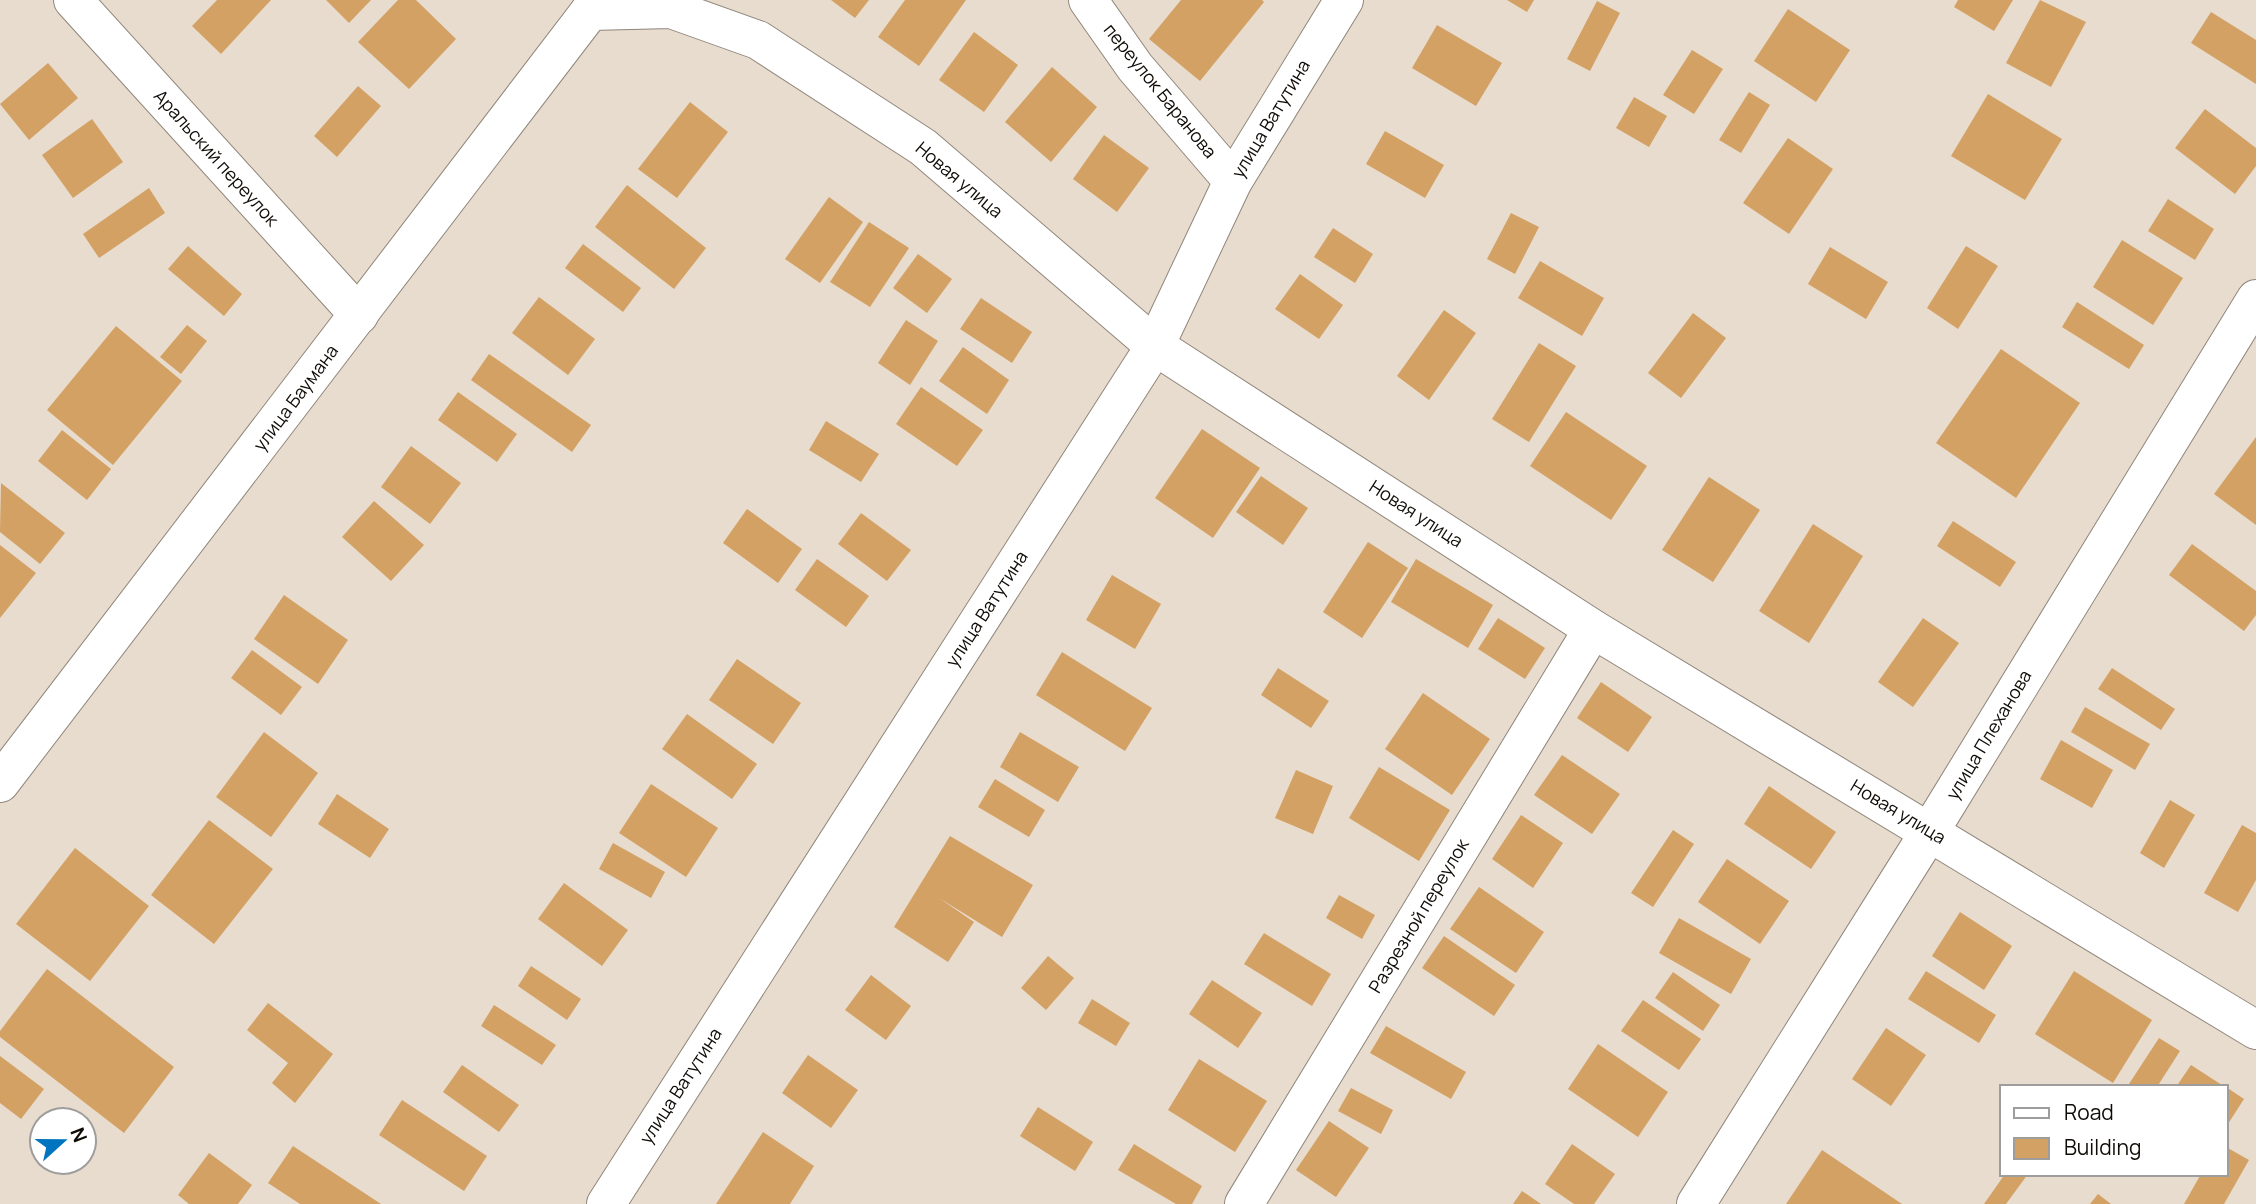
<svg xmlns="http://www.w3.org/2000/svg" width="2256" height="1204" viewBox="0 0 2256 1204" font-family="Manrope,sans-serif">
<style>
.building{fill:#d3a163}
.lines{fill:none;stroke-linecap:round;stroke-linejoin:round}
.minor-casing{stroke:#90867a;stroke-width:40}
.minor{stroke:#fff;stroke-width:38}
.labels{text-anchor:middle;stroke-width:6;stroke-linejoin:round;paint-order:stroke}
.street-label{font-size:18px;fill:#0f0b07;stroke:#fff}
</style>
<rect width="100%" height="100%" fill="#e8dccf"/>
<g class="building">
<polygon points="217,0 271,0 221,54 192,26"/>
<polygon points="326,0 371,0 349,23"/>
<polygon points="398,0 416,0 456,39 409,89 358,42"/>
<polygon points="831,0 869,0 855,18"/>
<polygon points="905,0 966,0 919,66 878,37"/>
<polygon points="1181,0 1262,0 1264,2 1200,81 1149,39"/>
<polygon points="1507,0 1534,0 1527,12"/>
<polygon points="1958,0 2013,0 1994,31 1954,7"/>
<polygon points="2040,0 2086,22 2051,87 2006,63"/>
<polygon points="1597,1 1620,13 1590,71 1567,59"/>
<polygon points="1788,9 1850,50 1816,102 1754,61"/>
<polygon points="2211,12 2256,40 2256,84 2191,43"/>
<polygon points="1437,25 1502,63 1476,106 1412,68"/>
<polygon points="974,32 1018,65 984,112 939,80"/>
<polygon points="1692,50 1723,69 1694,114 1663,95"/>
<polygon points="48,63 78,98 29,140 0,104"/>
<polygon points="1052,67 1097,107 1051,162 1005,122"/>
<polygon points="358,86 381,106 337,157 314,136"/>
<polygon points="1749,92 1770,105 1741,153 1719,140"/>
<polygon points="1988,94 2062,139 2025,200 1951,156"/>
<polygon points="1634,97 1667,116 1649,147 1616,128"/>
<polygon points="690,102 728,132 677,198 638,169"/>
<polygon points="2205,109 2256,148 2256,166 2235,194 2175,148"/>
<polygon points="92,119 123,162 73,198 42,155"/>
<polygon points="1385,131 1444,165 1425,198 1366,164"/>
<polygon points="1104,135 1149,168 1117,212 1073,179"/>
<polygon points="1788,138 1833,169 1789,234 1743,203"/>
<polygon points="627,185 706,248 674,289 595,227"/>
<polygon points="149,188 165,213 99,258 83,234"/>
<polygon points="829,197 863,222 820,283 785,259"/>
<polygon points="2168,199 2214,229 2195,260 2148,231"/>
<polygon points="1511,213 1539,227 1515,274 1487,259"/>
<polygon points="869,222 909,248 870,307 830,282"/>
<polygon points="1333,228 1373,254 1355,283 1314,257"/>
<polygon points="2122,240 2183,278 2153,325 2093,287"/>
<polygon points="583,244 641,288 623,312 565,268"/>
<polygon points="188,246 242,294 224,316 168,269"/>
<polygon points="1966,246 1998,266 1958,329 1927,308"/>
<polygon points="1830,247 1888,282 1866,319 1808,284"/>
<polygon points="918,254 952,279 927,313 893,288"/>
<polygon points="1540,261 1604,298 1582,336 1518,298"/>
<polygon points="1300,274 1343,305 1319,339 1275,309"/>
<polygon points="539,297 595,339 568,375 512,333"/>
<polygon points="981,298 1032,332 1012,363 960,329"/>
<polygon points="2077,302 2144,345 2129,369 2062,327"/>
<polygon points="1444,310 1476,333 1429,400 1397,376"/>
<polygon points="1693,313 1726,338 1681,398 1648,373"/>
<polygon points="906,320 938,341 910,385 878,363"/>
<polygon points="187,325 207,341 181,374 160,357"/>
<polygon points="116,326 182,381 113,465 47,410"/>
<polygon points="1539,343 1576,366 1529,442 1492,419"/>
<polygon points="963,347 1009,380 987,414 939,381"/>
<polygon points="2001,349 2080,403 2016,498 1936,443"/>
<polygon points="489,354 591,425 572,452 471,380"/>
<polygon points="921,387 983,430 957,466 896,424"/>
<polygon points="458,392 517,434 497,462 438,420"/>
<polygon points="1566,412 1647,466 1611,520 1530,466"/>
<polygon points="826,421 879,454 861,482 809,450"/>
<polygon points="1202,429 1260,468 1213,538 1155,498"/>
<polygon points="62,430 111,469 87,500 38,461"/>
<polygon points="2256,437 2256,525 2214,494"/>
<polygon points="411,446 461,483 430,524 381,487"/>
<polygon points="1261,476 1308,508 1283,545 1236,512"/>
<polygon points="1709,477 1760,510 1713,582 1662,550"/>
<polygon points="1,483 65,533 40,564 0,532"/>
<polygon points="374,501 424,545 391,581 342,537"/>
<polygon points="747,509 802,549 778,583 723,543"/>
<polygon points="861,513 911,550 887,581 838,544"/>
<polygon points="1953,521 2016,562 2000,587 1937,546"/>
<polygon points="1813,524 1863,556 1809,643 1759,611"/>
<polygon points="1368,542 1408,568 1362,638 1323,612"/>
<polygon points="2192,544 2256,591 2256,615 2244,631 2169,575"/>
<polygon points="0,545 36,573 0,618"/>
<polygon points="817,559 869,596 846,627 795,590"/>
<polygon points="1416,559 1493,605 1468,648 1391,602"/>
<polygon points="1112,575 1161,604 1135,649 1086,620"/>
<polygon points="284,595 348,640 318,684 254,639"/>
<polygon points="1498,618 1545,648 1525,679 1478,649"/>
<polygon points="1923,618 1959,643 1913,707 1878,682"/>
<polygon points="252,650 302,687 281,715 231,678"/>
<polygon points="1062,652 1152,708 1125,751 1036,695"/>
<polygon points="737,659 801,703 773,744 709,700"/>
<polygon points="1278,668 1329,701 1311,728 1261,695"/>
<polygon points="2112,668 2175,709 2161,730 2098,689"/>
<polygon points="1601,682 1652,717 1628,752 1577,718"/>
<polygon points="1423,693 1490,739 1452,795 1385,749"/>
<polygon points="2085,707 2150,744 2135,770 2071,732"/>
<polygon points="687,714 757,764 732,799 662,749"/>
<polygon points="264,732 318,773 271,837 216,797"/>
<polygon points="1020,732 1079,767 1058,802 1000,767"/>
<polygon points="2061,740 2113,770 2092,808 2040,779"/>
<polygon points="1562,755 1620,794 1592,834 1534,795"/>
<polygon points="1379,767 1450,810 1419,861 1349,818"/>
<polygon points="1296,770 1333,786 1313,834 1275,818"/>
<polygon points="995,779 1045,810 1029,837 978,807"/>
<polygon points="651,784 718,828 686,877 619,833"/>
<polygon points="1769,786 1836,832 1811,869 1744,824"/>
<polygon points="337,794 389,829 370,858 318,824"/>
<polygon points="2170,800 2195,815 2164,868 2140,853"/>
<polygon points="1521,815 1563,843 1533,888 1492,859"/>
<polygon points="209,820 273,869 214,944 151,895"/>
<polygon points="2242,825 2256,833 2256,880 2238,912 2204,893"/>
<polygon points="1673,830 1694,844 1653,907 1631,893"/>
<polygon points="950,836 1033,885 1002,937 939,898 974,922 948,962 894,927"/>
<polygon points="613,843 665,872 651,898 599,869"/>
<polygon points="75,848 149,906 90,981 16,924"/>
<polygon points="1727,859 1789,901 1760,944 1698,902"/>
<polygon points="564,883 628,930 602,966 538,919"/>
<polygon points="1479,887 1544,932 1516,973 1450,929"/>
<polygon points="1339,895 1375,915 1362,939 1326,918"/>
<polygon points="1960,912 2012,946 1984,990 1932,956"/>
<polygon points="1679,918 1751,959 1731,994 1659,953"/>
<polygon points="1264,933 1331,974 1312,1006 1244,964"/>
<polygon points="1444,936 1515,985 1494,1016 1422,968"/>
<polygon points="1048,956 1074,978 1046,1010 1021,988"/>
<polygon points="531,966 581,999 567,1020 518,986"/>
<polygon points="47,969 174,1067 124,1133 0,1037 0,1031"/>
<polygon points="1926,971 1996,1015 1979,1043 1908,999"/>
<polygon points="2074,971 2152,1020 2113,1083 2035,1034"/>
<polygon points="1673,972 1720,1005 1703,1031 1655,998"/>
<polygon points="871,975 911,1006 886,1040 845,1010"/>
<polygon points="1212,980 1262,1013 1238,1048 1189,1014"/>
<polygon points="1092,999 1130,1023 1116,1046 1078,1023"/>
<polygon points="1643,1000 1701,1039 1679,1070 1621,1031"/>
<polygon points="268,1003 333,1054 295,1103 272,1083 288,1063 247,1030"/>
<polygon points="494,1005 556,1045 542,1065 481,1026"/>
<polygon points="1386,1026 1466,1072 1451,1099 1370,1053"/>
<polygon points="1886,1028 1926,1055 1891,1106 1852,1079"/>
<polygon points="2159,1038 2180,1051 2157,1087 2127,1087"/>
<polygon points="1598,1044 1668,1092 1638,1137 1568,1089"/>
<polygon points="808,1055 858,1090 831,1128 782,1093"/>
<polygon points="0,1056 44,1089 21,1119 0,1103"/>
<polygon points="1199,1059 1267,1101 1235,1152 1168,1110"/>
<polygon points="462,1065 519,1105 499,1132 443,1092"/>
<polygon points="2191,1065 2225,1087 2176,1087"/>
<polygon points="2226,1087 2244,1099 2226,1127"/>
<polygon points="1351,1088 1393,1110 1381,1134 1338,1111"/>
<polygon points="402,1100 487,1156 464,1191 379,1135"/>
<polygon points="1038,1107 1093,1142 1075,1171 1020,1136"/>
<polygon points="1329,1121 1369,1148 1336,1197 1296,1170"/>
<polygon points="763,1132 814,1166 790,1204 716,1204"/>
<polygon points="1134,1144 1202,1186 1192,1204 1176,1204 1118,1170"/>
<polygon points="1572,1144 1615,1174 1594,1204 1574,1204 1545,1184"/>
<polygon points="293,1146 381,1204 300,1204 268,1183"/>
<polygon points="2226,1147 2249,1160 2224,1204 2184,1204 2201,1174 2226,1174"/>
<polygon points="1822,1150 1902,1204 1786,1204"/>
<polygon points="209,1153 252,1185 238,1204 189,1204 178,1195"/>
<polygon points="2005,1174 2028,1174 2006,1204 1984,1204"/>
<polygon points="1522,1191 1541,1204 1513,1204"/>
<polygon points="2098,1194 2111,1204 2090,1204"/>
</g>
<g class="lines">
<defs>
<g id="minor">
<polyline points="73,0 359,315"/>
<polyline points="1088,0 1135,67 1233,181"/>
<polyline points="590,11 671,9 758,40 923,147 1155,346 1593,629 2256,1030"/>
<polyline points="0,783 590,11 602,0"/>
<polyline points="606,1204 1155,346 1233,181 1344,0"/>
<polyline points="1244,1204 1593,629"/>
<polyline points="1696,1204 1930,831 2256,299"/>
</g>
</defs>
<use href="#minor" class="minor-casing"/>
<use href="#minor" class="minor"/>
</g>
<g class="labels">
<g class="street-label">
<text transform="translate(1160 91) rotate(51)" y="6">переулок Баранова</text>
<text transform="translate(1271 119) rotate(-59)" y="6">улица Ватутина</text>
<text transform="translate(216 158) rotate(48)" y="6">Аральский переулок</text>
<text transform="translate(959 180) rotate(40)" y="6">Новая улица</text>
<text transform="translate(296 398) rotate(-53)" y="6">улица Баумана</text>
<text transform="translate(1416 514) rotate(33)" y="6">Новая улица</text>
<text transform="translate(987 609) rotate(-57)" y="6">улица Ватутина</text>
<text transform="translate(1989 735) rotate(-59)" y="6">улица Плеханова</text>
<text transform="translate(1898 812) rotate(31)" y="6">Новая улица</text>
<text transform="translate(1419 916) rotate(-59)" y="6">Разрезной переулок</text>
<text transform="translate(681 1086) rotate(-57)" y="6">улица Ватутина</text>
</g>
</g>
<rect x="2000" y="1085" width="228" height="91" fill="#ffffff" stroke="#9f9d9c" stroke-width="2"/>
<rect x="2014" y="1108" width="35" height="10" fill="#ffffff" stroke="#9f9d9c" stroke-width="2"/>
<text x="2064" y="1120" font-size="21" fill="#0f0b07">Road</text>
<rect x="2014" y="1138" width="35" height="21" fill="#d3a163" stroke="#9f9d9c" stroke-width="2"/>
<text x="2064" y="1155" font-size="21" fill="#0f0b07">Building</text>
<g transform="translate(63 1141) rotate(69)"><circle r="33" fill="#ffffff" stroke="#9f9d9c" stroke-width="2"/>
<path d="M0-5L12 26L0 18L-12 26Z" fill="#0074be"/>
<text y="-10" font-size="19" font-weight="bold" text-anchor="middle" fill="#0f0b07">N</text>
</g>
</svg>
